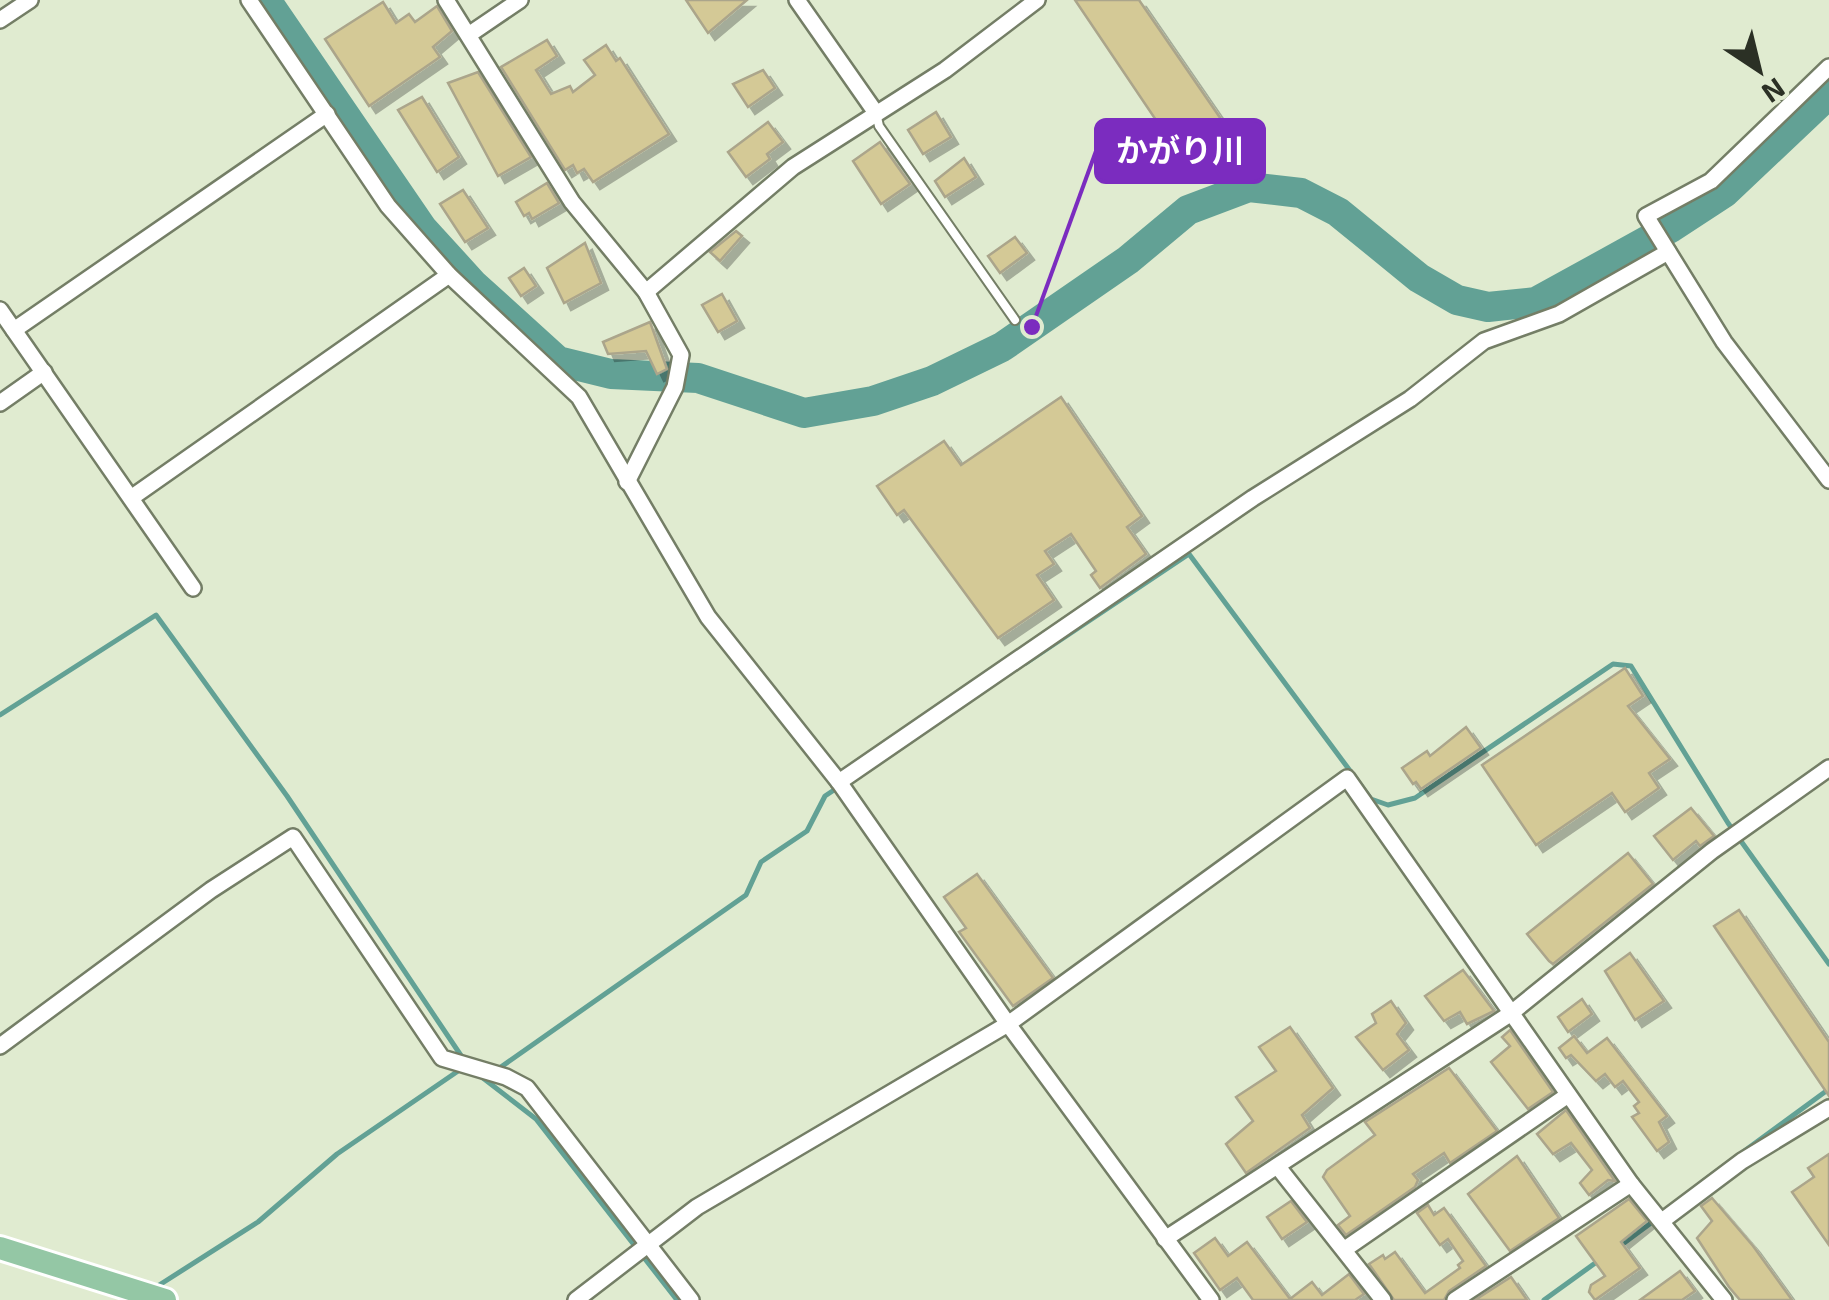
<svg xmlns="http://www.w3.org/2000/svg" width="1829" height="1300" viewBox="0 0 1829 1300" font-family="'Exo 2','Noto Sans JP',sans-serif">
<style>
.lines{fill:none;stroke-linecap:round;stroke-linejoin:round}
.stream{stroke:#62a195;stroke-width:5}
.river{stroke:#62a195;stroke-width:30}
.building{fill:#d4c996;stroke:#aba58b;stroke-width:2.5;filter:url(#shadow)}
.lane-casing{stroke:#747e66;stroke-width:12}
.street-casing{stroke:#747e66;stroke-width:20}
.primary-casing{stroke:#fff;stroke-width:28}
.lane{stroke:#fff;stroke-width:8}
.street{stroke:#fff;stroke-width:15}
.primary{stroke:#94c7a5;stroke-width:22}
.leader{fill:none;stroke:#7b2cbf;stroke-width:4}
.callout-dot{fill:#7b2cbf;stroke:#e0ebd0;stroke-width:4}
.callout{fill:#7b2cbf;stroke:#7b2cbf;stroke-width:4}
.callout-label{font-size:32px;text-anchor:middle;font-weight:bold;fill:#fff}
</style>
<defs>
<filter id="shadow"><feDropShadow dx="7" dy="7" stdDeviation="0" flood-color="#0004"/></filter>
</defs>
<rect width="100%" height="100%" fill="#e0ebd0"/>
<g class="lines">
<g class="stream">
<polyline points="1026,663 1189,554 1371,799 1388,805 1415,798 1613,664 1631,666 1728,823 1829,964"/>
<polyline points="0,715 156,615 287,796 464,1060"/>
<polyline points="498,1069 746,895 761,862 807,831 825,796 837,788"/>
<polyline points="479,1075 536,1119 677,1300"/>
<polyline points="1702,1182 1829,1089"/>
<polyline points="1620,1246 1655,1220"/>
<polyline points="153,1289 258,1222 337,1154 461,1069"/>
<polyline points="1544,1300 1598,1261"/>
</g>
<polyline class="river" points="266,0 422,228 473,284 558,361 611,374 698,378 804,413 873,401 932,381 1002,347 1128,260 1188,210 1249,187 1301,193 1338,212 1419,278 1457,300 1488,307 1536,302 1672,227 1724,193 1829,94"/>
</g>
<g class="building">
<polygon points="686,0 747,0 708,33"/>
<polygon points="1075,0 1139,0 1245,154 1231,164 1222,151 1191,172"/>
<polygon points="383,2 396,23 409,14 415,22 437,6 452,31 433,47 440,57 369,106 325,39"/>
<polygon points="547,40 557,56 536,70 551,94 570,86 573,92 595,75 584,60 606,45 616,61 620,58 669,134 593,182 584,169 577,173 573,165 565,170 501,67"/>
<polygon points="763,70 775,88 748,107 733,84"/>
<polygon points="478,72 531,157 498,176 448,83"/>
<polygon points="422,97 459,157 437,172 398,110"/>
<polygon points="936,112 951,137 923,154 908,130"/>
<polygon points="768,122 783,142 767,154 770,159 746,177 728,152"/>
<polygon points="880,142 910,184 881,204 853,161"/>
<polygon points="964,158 976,177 945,197 935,181"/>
<polygon points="547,183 559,203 532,219 529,213 524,216 516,202"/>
<polygon points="463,190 488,228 465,242 440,204"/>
<polygon points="736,231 742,236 720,261 710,252"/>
<polygon points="1015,237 1027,253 1000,273 988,256"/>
<polygon points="585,243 601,283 564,303 547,268"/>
<polygon points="524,268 536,286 521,296 509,278"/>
<polygon points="722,294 737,321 718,332 702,305"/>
<polygon points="650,322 667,369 657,374 646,351 608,354 603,342"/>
<polygon points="1061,397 1142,516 1127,527 1146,554 1100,588 1091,575 1096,571 1071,534 1045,551 1054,564 1037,575 1054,600 998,638 904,510 897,515 877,486 944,441 961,465"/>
<polygon points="1625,668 1643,696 1628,706 1670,759 1649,773 1659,788 1625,812 1612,793 1536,845 1482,765"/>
<polygon points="1466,727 1481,748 1421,789 1416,782 1413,784 1402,768 1427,751 1430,756"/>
<polygon points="1691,808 1714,836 1700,846 1696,841 1673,860 1654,836"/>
<polygon points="1628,853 1653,884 1553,964 1549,961 1527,934"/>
<polygon points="977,874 1053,978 1013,1006 959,932 966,928 944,897"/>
<polygon points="1739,910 1829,1042 1829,1096 1714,926"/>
<polygon points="1630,953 1664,1001 1635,1020 1605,971"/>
<polygon points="1463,970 1494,1011 1467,1024 1460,1012 1444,1021 1425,996"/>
<polygon points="1582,999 1592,1014 1568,1032 1558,1017"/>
<polygon points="1391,1001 1406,1023 1397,1034 1409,1050 1383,1070 1356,1037 1376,1023 1372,1014"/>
<polygon points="1290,1027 1333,1088 1302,1115 1310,1128 1246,1173 1226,1144 1253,1121 1236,1097 1276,1071 1259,1047"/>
<polygon points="1510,1030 1553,1092 1528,1109 1491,1062 1510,1046 1502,1037"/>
<polygon points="1574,1036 1587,1053 1607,1038 1667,1116 1659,1122 1669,1142 1657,1151 1632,1117 1639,1113 1634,1106 1639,1102 1623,1081 1615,1087 1605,1074 1596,1081 1571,1055 1566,1058 1559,1048"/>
<polygon points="1449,1068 1497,1131 1450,1163 1444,1153 1413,1174 1418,1180 1415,1187 1346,1235 1338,1225 1350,1216 1323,1177 1327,1170 1375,1135 1365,1122"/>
<polygon points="1566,1110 1615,1181 1608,1180 1589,1195 1580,1183 1592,1170 1571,1143 1553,1154 1537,1134"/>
<polygon points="1829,1154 1829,1245 1792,1192 1814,1177 1808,1168"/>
<polygon points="1517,1156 1559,1218 1510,1251 1468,1194"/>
<polygon points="1712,1198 1753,1246 1792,1300 1740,1300 1729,1287 1697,1238 1712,1221 1701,1206"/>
<polygon points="1629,1199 1647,1221 1621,1242 1640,1268 1595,1300 1589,1292 1591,1285 1605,1276 1576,1236"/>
<polygon points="1291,1201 1307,1222 1282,1239 1267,1217"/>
<polygon points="1428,1205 1434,1215 1444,1208 1486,1266 1449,1291 1444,1300 1394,1300 1369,1264 1383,1255 1385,1259 1395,1252 1425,1293 1460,1268 1458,1265 1463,1261 1448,1239 1440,1245 1417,1213"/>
<polygon points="1215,1238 1228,1256 1247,1242 1290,1299 1312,1282 1322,1295 1349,1274 1364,1294 1355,1300 1253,1300 1237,1278 1220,1290 1194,1253"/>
<polygon points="1680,1271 1695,1291 1682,1300 1640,1300"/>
<polygon points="1511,1277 1527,1300 1475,1300"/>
</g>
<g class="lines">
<defs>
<polyline id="lane" points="876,113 879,126 1015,320"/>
<g id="street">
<polyline points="249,0 388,206 449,275 579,397 708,617 839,782 1008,1024 1211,1300"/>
<polyline points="446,0 572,202 646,292 681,355 675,387 627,482"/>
<polyline points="797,0 876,113"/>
<polyline points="0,20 30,0"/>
<polyline points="470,34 520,0"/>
<polyline points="1829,67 1711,181 1646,216 1724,342 1829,480"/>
<polyline points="646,292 793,167 945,70 1037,0"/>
<polyline points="0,310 193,588"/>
<polyline points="14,330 327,114"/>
<polyline points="0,403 44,372"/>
<polyline points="131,498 449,275"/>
<polyline points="839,782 1253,498 1410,399 1484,341 1559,314 1668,252"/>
<polyline points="0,1046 211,890 293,837 442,1058 506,1077 527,1088 691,1300"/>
<polyline points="1278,1167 1383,1300"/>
<polyline points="1662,1221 1742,1161 1829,1108"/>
<polyline points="1165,1239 1510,1014 1712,851 1829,768"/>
<polyline points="1345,1249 1568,1095"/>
<polyline points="576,1300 697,1207 1008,1024 1347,778 1631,1184 1724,1300"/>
<polyline points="1455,1300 1631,1184"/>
</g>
<polyline id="primary" points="0,1248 165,1300"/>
</defs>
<use href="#lane" class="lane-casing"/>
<use href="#street" class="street-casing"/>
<use href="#primary" class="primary-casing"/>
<use href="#lane" class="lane"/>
<use href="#street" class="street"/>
<use href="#primary" class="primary"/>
</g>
<path class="leader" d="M1032 327L1096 151"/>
<circle class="callout-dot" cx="1032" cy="327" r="10"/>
<rect class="callout" x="1096" y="120" width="168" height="62" rx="10"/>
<g class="callout-label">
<text x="1180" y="162">かがり川</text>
</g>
<g transform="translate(1759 70) rotate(145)" stroke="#e0ebd0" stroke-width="8" paint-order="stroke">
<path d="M0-8L18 38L0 25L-18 38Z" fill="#2b3025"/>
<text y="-15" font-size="28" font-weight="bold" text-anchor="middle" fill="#2b3025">N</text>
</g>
</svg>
